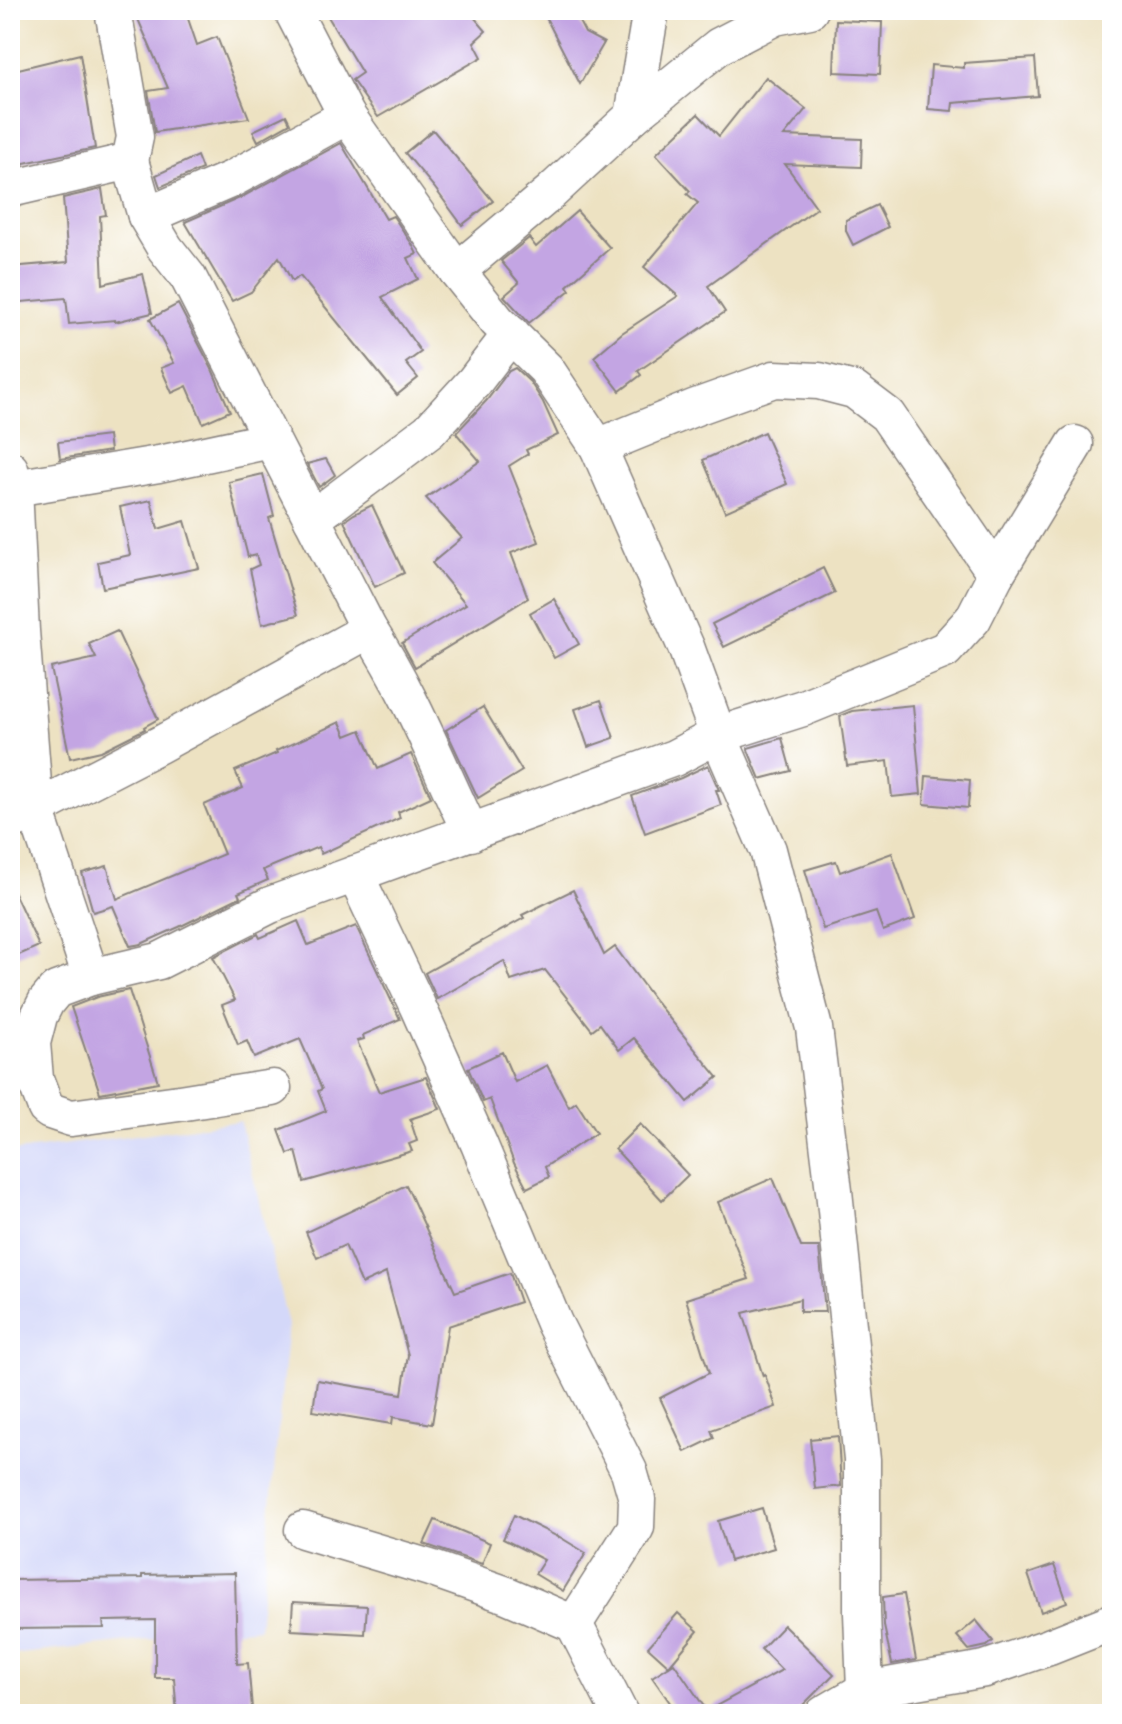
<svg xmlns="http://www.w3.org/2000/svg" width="1122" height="1724" viewBox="0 0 1122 1724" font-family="'Gochi Hand',sans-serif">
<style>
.built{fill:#d4d8f9}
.building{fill:#c3a5e3}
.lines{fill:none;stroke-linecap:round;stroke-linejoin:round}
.street-casing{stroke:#88827e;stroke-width:39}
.street{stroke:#fff;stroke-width:36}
</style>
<rect width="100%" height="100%" fill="#fff"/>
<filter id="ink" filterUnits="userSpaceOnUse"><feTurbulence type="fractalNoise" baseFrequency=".0125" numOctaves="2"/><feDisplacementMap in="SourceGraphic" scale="16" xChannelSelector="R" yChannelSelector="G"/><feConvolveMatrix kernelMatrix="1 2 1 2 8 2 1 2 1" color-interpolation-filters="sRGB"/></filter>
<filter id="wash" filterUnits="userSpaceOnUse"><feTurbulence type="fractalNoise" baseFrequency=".006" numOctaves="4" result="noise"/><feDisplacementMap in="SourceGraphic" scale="32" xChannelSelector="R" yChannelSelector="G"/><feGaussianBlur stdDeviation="1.8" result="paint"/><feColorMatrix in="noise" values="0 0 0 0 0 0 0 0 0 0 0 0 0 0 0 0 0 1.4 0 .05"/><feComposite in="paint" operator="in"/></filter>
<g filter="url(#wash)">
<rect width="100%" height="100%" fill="#ede2c2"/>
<polygon class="built" points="240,1121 288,1325 259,1628 10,1655 10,1152"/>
<g id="blocks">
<g class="building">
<polygon points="134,10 185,10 197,45 217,37 249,118 155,132 148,91 168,88"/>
<polygon points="324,10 468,10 486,31 474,42 482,57 378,117 352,80 362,73"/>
<polygon points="542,10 573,10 585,33 604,43 580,84"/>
<polygon points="836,20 882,22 880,74 834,72"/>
<polygon points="80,54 95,148 10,166 10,71"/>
<polygon points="1035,58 1038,96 953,103 952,111 928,109 931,65 964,68 964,63"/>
<polygon points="766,77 806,109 784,136 862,139 861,167 785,164 817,208 708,286 725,312 638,371 641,375 620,391 594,357 622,333 678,296 644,267 698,203 687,194 690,191 656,154 698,114 719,136"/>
<polygon points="286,115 290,123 258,141 253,131"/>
<polygon points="433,130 493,201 462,225 434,187 405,153"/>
<polygon points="341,143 386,219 393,216 412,244 417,254 408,258 418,279 382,297 421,352 406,363 418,378 397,395 300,276 292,281 279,257 251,292 232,301 185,222 242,197"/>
<polygon points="197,156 202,169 160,187 156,175"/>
<polygon points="102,189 106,215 100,216 103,284 143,274 152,313 115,322 115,320 69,324 66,298 10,303 10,267 68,262 63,198"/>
<polygon points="877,205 888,227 853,245 846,231 846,220"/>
<polygon points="577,211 610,248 567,286 570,290 529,323 504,296 519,283 501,261 529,238 536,247"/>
<polygon points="178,304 212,369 230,411 203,423 187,386 172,393 161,368 174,363 150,319"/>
<polygon points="515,368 530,382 543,402 558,435 526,450 528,454 509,466 539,542 511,553 528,598 415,667 402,643 466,604 432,563 462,538 426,498 480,461 456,433 487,400 509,371"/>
<polygon points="764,432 787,484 725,512 703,460"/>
<polygon points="108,436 110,451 60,459 58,442"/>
<polygon points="326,459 335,475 319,487 307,464"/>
<polygon points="263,474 274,516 269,518 298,615 262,624 250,569 259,565 256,555 248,557 229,482"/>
<polygon points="151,500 158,529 185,521 199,568 103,588 98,562 130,555 120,507"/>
<polygon points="372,505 404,573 375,587 344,521 354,514"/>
<polygon points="823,568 835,593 724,647 712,624"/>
<polygon points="554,599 579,644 554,658 530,613"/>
<polygon points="117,631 158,719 144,727 145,729 101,751 70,758 51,668 96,658 89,644"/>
<polygon points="601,700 614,738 588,747 575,709"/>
<polygon points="913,705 921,794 892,797 888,761 847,766 840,716 852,711"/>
<polygon points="483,707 522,771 478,798 446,730"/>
<polygon points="340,722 346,736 361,730 378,769 411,754 431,797 398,812 400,818 321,854 318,847 263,870 268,880 238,893 240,897 179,927 141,944 130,946 113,906 93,912 82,873 107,866 117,899 224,854 204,805 243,788 235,771 277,753 276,751"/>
<polygon points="782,738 791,771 760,779 748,750 748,748"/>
<polygon points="708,765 719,790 716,790 721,805 645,833 632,796 681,778"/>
<polygon points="926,776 970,780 968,808 924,804"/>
<polygon points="892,853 915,919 883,931 876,912 823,929 805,870 836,861 840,872"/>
<polygon points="10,884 39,946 10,959"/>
<polygon points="573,890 604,955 615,947 655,1001 718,1077 688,1102 634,1038 619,1050 600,1024 592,1030 545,970 511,981 504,961 437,999 425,973 524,918 522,915"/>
<polygon points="298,921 308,945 356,926 400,1019 363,1035 364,1039 357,1041 379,1092 426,1077 440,1109 410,1119 417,1141 409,1144 412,1151 304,1182 296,1151 288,1154 279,1130 326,1111 318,1091 322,1089 300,1039 254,1058 247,1041 238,1045 222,1005 235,1000 213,957 258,934 260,938"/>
<polygon points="129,990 158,1082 100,1093 71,1007 97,997"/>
<polygon points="502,1052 515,1082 547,1065 569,1107 576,1102 596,1133 545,1167 549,1177 527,1188 514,1163 490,1099 483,1102 468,1068"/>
<polygon points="640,1124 688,1175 662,1200 615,1149"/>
<polygon points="773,1178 801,1247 819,1247 825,1312 800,1312 800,1299 743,1313 763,1376 765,1375 776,1407 711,1430 714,1438 685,1452 660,1398 709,1373 686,1299 749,1279 718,1202"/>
<polygon points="406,1185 455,1292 510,1273 520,1302 448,1326 432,1424 393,1417 392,1424 313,1411 317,1380 402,1394 408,1355 386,1273 362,1284 345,1245 317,1258 306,1232"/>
<polygon points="838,1436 841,1486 815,1489 810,1439"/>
<polygon points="762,1508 774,1548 730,1561 718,1521"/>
<polygon points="514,1515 558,1537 558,1536 586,1553 563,1591 535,1574 544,1560 503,1539"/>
<polygon points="435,1520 490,1543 482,1564 424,1544"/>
<polygon points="1054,1565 1067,1602 1041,1612 1028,1574"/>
<polygon points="235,1573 237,1664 248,1663 252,1708 177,1714 174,1678 155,1678 155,1620 103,1621 104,1628 10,1629 10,1580 142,1578 142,1575"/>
<polygon points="904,1594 916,1660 892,1664 884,1626 883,1597"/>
<polygon points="293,1602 367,1606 365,1634 291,1630"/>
<polygon points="678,1613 698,1631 669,1666 648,1647"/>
<polygon points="976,1620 993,1641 987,1646 969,1650 957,1636"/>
<polygon points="784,1625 834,1674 794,1714 678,1714 652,1677 674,1663 707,1711 782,1670 761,1649"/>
</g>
</g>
</g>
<g filter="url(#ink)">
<use href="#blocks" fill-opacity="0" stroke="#88827e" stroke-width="2"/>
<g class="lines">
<defs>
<g id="street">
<polyline points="113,10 135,137 130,161"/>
<polyline points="292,10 347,116 457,271 497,321 546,369 598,447 686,647 718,735 768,850 814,1028 834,1191 862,1460 862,1613 865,1690"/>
<polyline points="633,116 719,46 775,17 810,10"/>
<path d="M10 189 130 161 146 216 165 248 188 277 369 630C411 694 438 765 471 833"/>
<polyline points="146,216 232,179 347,116"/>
<polyline points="457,271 551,192 633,116 651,10"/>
<polyline points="598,447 696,407 774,379 819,381 854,390 887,415 996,574"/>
<polyline points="10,469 14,488 21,631 35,809 91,977 56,990 46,1002 39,1016 32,1043 35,1079 46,1108 50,1111 71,1118 179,1103 273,1088"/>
<polyline points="14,488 159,464 271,440"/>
<polyline points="312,519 429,431 474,382 511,334"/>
<polyline points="10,822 159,745 369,630"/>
<polyline points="355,874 417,1005 479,1144 554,1323 629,1471 637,1499 636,1527 574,1624"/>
<polyline points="91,977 159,961 270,905 674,758 718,735 803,708 945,650 973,619 996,574 1075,444"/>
<polyline points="303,1530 430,1568 507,1595 574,1624 620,1714"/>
<polyline points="824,1714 865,1690 985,1669 1049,1647 1112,1622"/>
</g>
</defs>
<use href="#street" class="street-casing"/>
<use href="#street" class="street"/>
</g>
</g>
<rect width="1122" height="1724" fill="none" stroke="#fff" stroke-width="40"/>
</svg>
